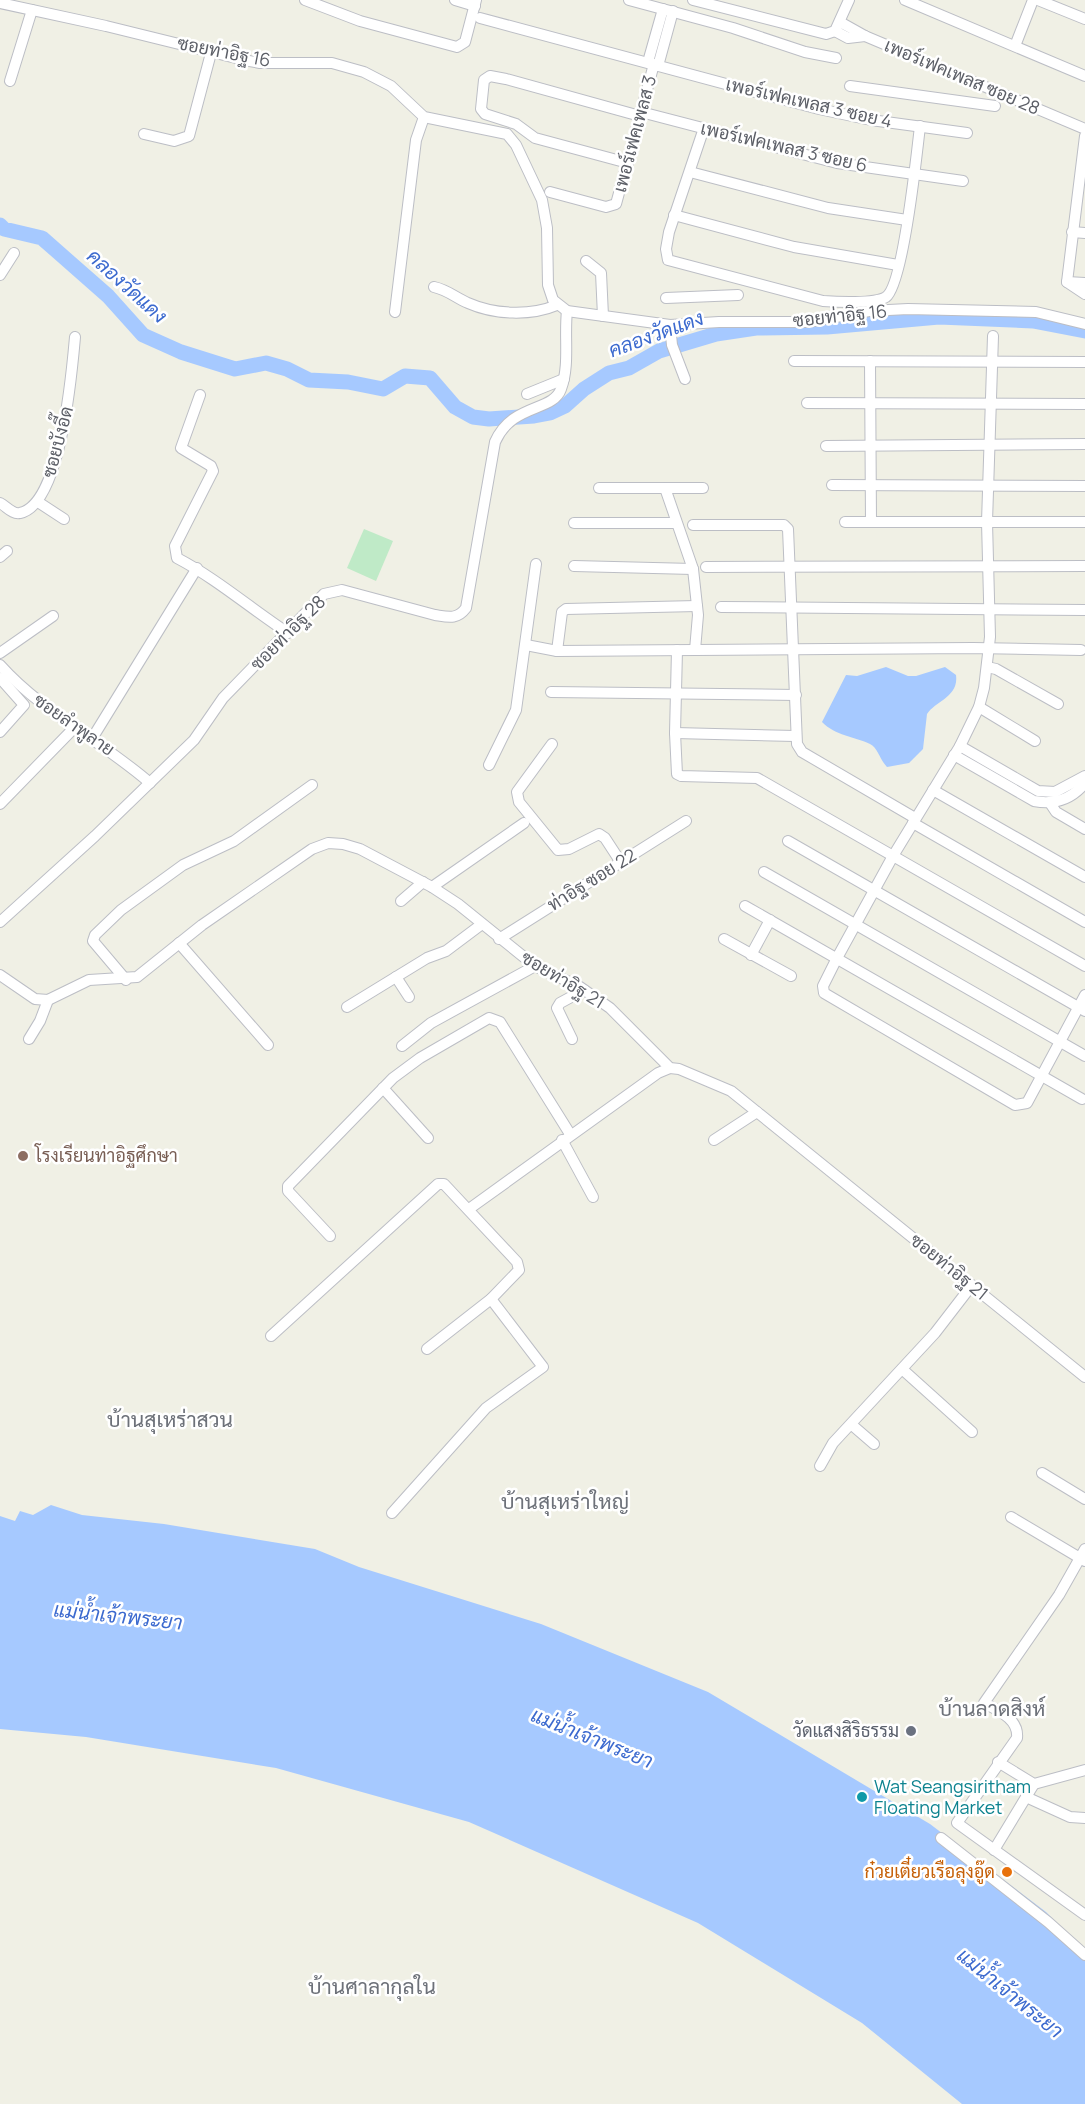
<svg xmlns="http://www.w3.org/2000/svg" width="1085" height="2104" viewBox="0 0 1085 2104" font-family="Manrope,Sarabun,sans-serif">
<style>
.green{fill:#bfeac7}
.water{fill:#a6c9ff}
.lines{fill:none;stroke-linecap:round;stroke-linejoin:round}
.river{stroke:#a6c9ff;stroke-width:15}
.street-casing{stroke:#bcbec5;stroke-width:12}
.street{stroke:#fff;stroke-width:10}
.education-dot{fill:#8d6e63;stroke:#fff;stroke-width:2}
.worship-dot{fill:#6b7280;stroke:#fff;stroke-width:2}
.culture-dot{fill:#0f9aa8;stroke:#fff;stroke-width:2}
.food-dot{fill:#e8710a;stroke:#fff;stroke-width:2}
.labels{text-anchor:middle;stroke-width:5;stroke-linejoin:round;paint-order:stroke}
.street-label{font-size:18px;fill:#5c5f67;stroke:#fff}
.education-label{font-size:18px;fill:#785e54;stroke:#fff;text-anchor:start}
.worship-label{font-size:18px;fill:#5b616d;stroke:#fff;text-anchor:end}
.culture-label{font-size:18px;fill:#0d838f;stroke:#fff;text-anchor:start}
.food-label{font-size:18px;fill:#c56008;stroke:#fff;text-anchor:end}
.water-label{font-size:20px;font-style:italic;fill:#3c6acf;stroke:#fff}
.quarter-label{font-size:21px;fill:#6d7179;stroke:#fff}
</style>
<rect width="100%" height="100%" fill="#f0f0e5"/>
<polygon class="green" points="364,529 393,541 376,581 347,568"/>
<g class="water">
<path d="M886 667 908 676H916L945 667 956 675C959 697 935 701 927 714L923 749 909 763 887 767C880 760 878 748 870 744 853 736 836 736 822 722L846 675 857 676Z"/>
<polygon points="51,1505 82,1515 164,1524 315,1549 359,1567 541,1624 708,1692 930,1824 1046,1912 1085,1951 1085,2104 962,2104 862,2023 698,1923 469,1822 276,1768 86,1737 0,1729 0,1516 15,1521 20,1511 33,1515"/>
</g>
<g class="lines">
<polyline class="river" points="0,225 4,229 42,238 108,296 143,335 181,352 235,369 266,363 287,369 309,380 348,382 383,389 405,376 430,378 455,407 473,417 489,419 534,416 550,413 565,406 584,389 609,373 629,368 659,351 716,334 756,328 827,327 939,317 1033,321 1085,331"/>
<defs>
<g id="street">
<polyline points="305,0 360,21 457,47 465,42 476,0"/>
<polyline points="455,0 475,6"/>
<polyline points="629,0 733,28 805,52 836,58"/>
<polyline points="693,0 826,34 835,31 849,0"/>
<polyline points="905,0 1085,76"/>
<polyline points="1038,0 1085,19"/>
<polyline points="0,3 106,26 244,60 260,63 332,63 364,72 391,86 424,117 507,134 516,145 542,200 547,228 548,285 553,300 567,311 670,325 719,322 808,322 869,311 908,309 1036,312 1085,324"/>
<polyline points="480,18 819,109 871,120 967,133"/>
<polyline points="840,22 865,36 1085,129"/>
<polyline points="835,31 848,38 865,36"/>
<polyline points="1015,46 1033,0"/>
<polyline points="648,62 663,9"/>
<polyline points="658,66 673,11"/>
<polyline points="10,81 32,10"/>
<polyline points="850,86 995,106"/>
<polyline points="641,112 837,163 963,181"/>
<path d="M704 128 669 232 666 249 668 260 823 301C836 302 875 304 886 297 903 285 917 152 920 126"/>
<polyline points="144,134 174,141 189,136 211,53"/>
<polyline points="1085,136 1067,282 1085,294"/>
<polyline points="628,163 535,138 516,124 485,114 481,109 484,80 490,76 506,79 640,116"/>
<polyline points="690,172 828,208 907,220"/>
<polyline points="550,192 606,207 616,204 654,64"/>
<polyline points="674,215 794,247 898,265"/>
<polyline points="1072,232 1085,233"/>
<polyline points="586,261 601,273 603,316"/>
<polyline points="0,275 14,253"/>
<polyline points="1067,282 1085,283"/>
<path d="M434 287C448 290 456 298 468 303 495 315 531 316 557 305"/>
<polyline points="666,298 738,295"/>
<polyline points="395,312 416,140 424,117"/>
<polyline points="670,325 672,345 685,379"/>
<polyline points="993,336 987,522 990,637 984,688 979,707 960,746 893,856 837,958 823,986 824,993 1015,1105 1027,1103 1085,995"/>
<polyline points="794,361 1085,362"/>
<polyline points="870,361 871,522"/>
<polyline points="527,394 564,379"/>
<path d="M200 395 181 448 211 466 213 471 175 546 177 558C217 579 250 608 288 633"/>
<polyline points="807,403 1085,404"/>
<polyline points="826,446 1085,444"/>
<polyline points="832,485 1085,486"/>
<polyline points="599,488 703,488"/>
<polyline points="665,488 693,569 698,615 695,650"/>
<polyline points="38,502 64,519"/>
<path d="M0 503C6 506 13 515 20 513 61 505 72 371 75 337"/>
<polyline points="845,522 1085,522"/>
<polyline points="574,523 676,523"/>
<polyline points="693,525 784,525 788,529 797,744 802,752 915,818"/>
<polyline points="0,557 7,551"/>
<polyline points="574,566 693,569"/>
<polyline points="706,567 1085,566"/>
<polyline points="721,607 1085,610"/>
<polyline points="526,645 557,651 973,648 1081,650"/>
<polyline points="677,650 675,733 677,774 681,776 757,778 1085,966"/>
<polyline points="557,651 562,612 566,609 697,606"/>
<polyline points="0,653 53,616"/>
<path d="M0 665C42 712 102 741 150 783"/>
<polyline points="987,667 996,669 1058,704"/>
<polyline points="0,678 24,705 0,732"/>
<polyline points="551,692 796,695"/>
<polyline points="979,707 1035,741"/>
<polyline points="675,733 795,736"/>
<polyline points="93,737 197,568"/>
<polyline points="552,744 517,792 519,802 558,850 569,849 599,834 605,838 620,861"/>
<polyline points="960,746 1038,791 1055,792 1085,776"/>
<path d="M954 755 1034 801C1055 805 1072 799 1085 783"/>
<polyline points="489,765 516,710 536,564"/>
<polyline points="933,790 1085,877"/>
<polyline points="1050,803 1056,812 1085,829"/>
<polyline points="0,804 76,726"/>
<polyline points="913,823 1085,922"/>
<polyline points="788,841 1085,1011"/>
<polyline points="764,872 1085,1056"/>
<polyline points="432,887 524,823"/>
<polyline points="401,901 423,882"/>
<polyline points="745,906 1082,1099"/>
<path d="M0 922 95 836 194 740 223 698 324 594 342 590 435 615C448 617 457 620 466 608L495 442C512 403 553 412 561 389 570 365 564 336 567 311"/>
<polyline points="499,939 686,821"/>
<polyline points="724,939 791,976"/>
<polyline points="179,943 268,1045"/>
<polyline points="751,955 770,920"/>
<polyline points="0,975 35,999 48,1000 89,980 137,977 202,925 312,849 328,843 343,844 360,849 432,887 458,904 535,966 580,987 610,1008 670,1068 679,1069 731,1091 1085,1377"/>
<polyline points="396,977 409,997"/>
<polyline points="126,980 93,941 95,935 121,910 183,865 234,841 312,785"/>
<polyline points="347,1007 427,958 446,951 482,924"/>
<polyline points="29,1039 40,1021 48,1000"/>
<polyline points="572,1039 557,1008 560,1003 584,990"/>
<polyline points="402,1046 431,1023 535,966"/>
<polyline points="383,1088 428,1138"/>
<polyline points="562,1140 593,1197"/>
<polyline points="714,1140 757,1112"/>
<polyline points="469,1209 658,1073 670,1068"/>
<polyline points="330,1236 288,1191 288,1186 393,1078 420,1058 489,1018 500,1022 570,1134"/>
<polyline points="271,1336 438,1184 444,1184 517,1262 519,1270 491,1299 427,1349"/>
<polyline points="902,1369 972,1432"/>
<polyline points="852,1425 874,1444"/>
<polyline points="820,1466 833,1443 935,1333 972,1285"/>
<polyline points="1042,1473 1085,1499"/>
<polyline points="392,1513 486,1408 543,1367 491,1299"/>
<polyline points="1011,1517 1085,1561"/>
<path d="M1085 1549 1059 1595 984 1703C999 1711 1019 1719 1017 1738L957 1823 1085 1915"/>
<polyline points="998,1762 1034,1784 1085,1770"/>
<polyline points="1026,1797 1070,1817 1085,1818"/>
<polyline points="941,1838 1048,1922 1085,1955"/>
<polyline points="994,1850 1034,1784"/>
</g>
</defs>
<use href="#street" class="street-casing"/>
<use href="#street" class="street"/>
</g>
<circle class="education-dot" cx="23" cy="1156" r="6"/>
<circle class="worship-dot" cx="911" cy="1731" r="6"/>
<circle class="culture-dot" cx="862" cy="1797" r="6"/>
<circle class="food-dot" cx="1007" cy="1872" r="6"/>
<g class="labels">
<g class="street-label">
<text transform="translate(224 52) rotate(11)" y="6">ซอยท่าอิฐ 16</text>
<text transform="translate(962 77) rotate(23)" y="6">เพอร์เฟคเพลส ซอย 28</text>
<text transform="translate(809 103) rotate(13)" y="6">เพอร์เฟคเพลส 3 ซอย 4</text>
<text transform="translate(635 134) rotate(-75)" y="6">เพอร์เฟคเพลส 3</text>
<text transform="translate(784 147) rotate(13)" y="6">เพอร์เฟคเพลส 3 ซอย 6</text>
<text transform="translate(840 316) rotate(-6)" y="6">ซอยท่าอิฐ 16</text>
<text transform="translate(58 442) rotate(-75)" y="6">ซอยบังอี๊ด</text>
<text transform="translate(288 633) rotate(-45)" y="6">ซอยท่าอิฐ 28</text>
<text transform="translate(74 725) rotate(35)" y="6">ซอยลำพูลาย</text>
<text transform="translate(592 880) rotate(-32)" y="6">ท่าอิฐ ซอย 22</text>
<text transform="translate(563 980) rotate(31)" y="6">ซอยท่าอิฐ 21</text>
<text transform="translate(949 1267) rotate(39)" y="6">ซอยท่าอิฐ 21</text>
</g>
<g class="education-label">
<text x="35" y="1162">โรงเรียนท่าอิฐศึกษา</text>
</g>
<g class="worship-label">
<text x="899" y="1737">วัดแสงสิริธรรม</text>
</g>
<g class="culture-label">
<text x="874" y="1793">Wat Seangsiritham<tspan x="874" dy="21">Floating Market</tspan></text>
</g>
<g class="food-label">
<text x="995" y="1878">ก๋วยเตี๋ยวเรือลุงอู๊ด</text>
</g>
<g class="water-label">
<text transform="translate(127 286) rotate(42)" y="7">คลองวัดแดง</text>
<text transform="translate(656 334) rotate(-20)" y="7">คลองวัดแดง</text>
<text transform="translate(118 1616) rotate(6)" y="7">แม่น้ำเจ้าพระยา</text>
<text transform="translate(592 1738) rotate(22)" y="7">แม่น้ำเจ้าพระยา</text>
<text transform="translate(1010 1993) rotate(39)" y="7">แม่น้ำเจ้าพระยา</text>
</g>
<g class="quarter-label">
<text x="170" y="1427">บ้านสุเหร่าสวน</text>
<text x="565" y="1509">บ้านสุเหร่าใหญ่</text>
<text x="992" y="1716">บ้านลาดสิงห์</text>
<text x="372" y="1994">บ้านศาลากุลใน</text>
</g>
</g>
</svg>
